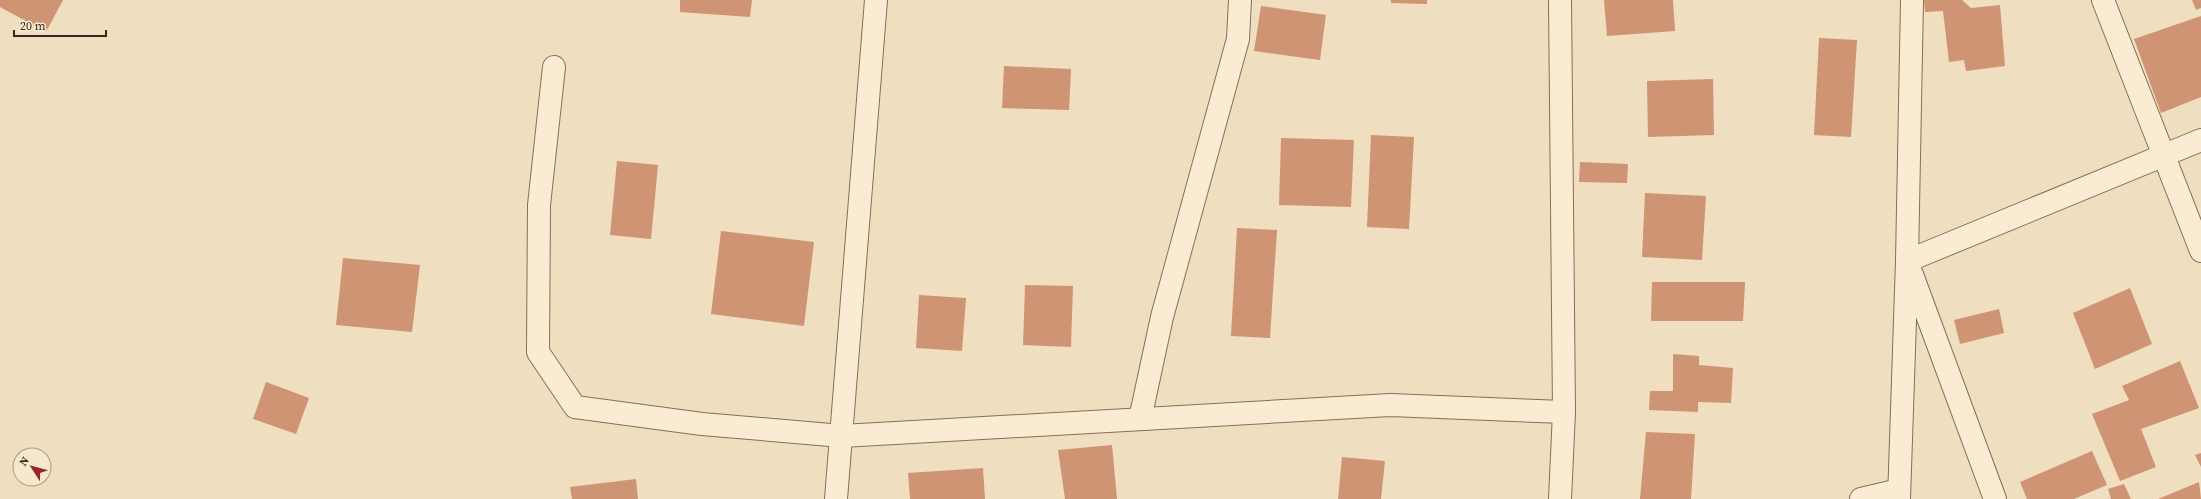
<svg xmlns="http://www.w3.org/2000/svg" width="2201" height="499" viewBox="0 0 2201 499" font-family="'Source Serif 4',serif">
<style>
.building{fill:#ce9473}
.lines{fill:none;stroke-linecap:round;stroke-linejoin:round}
.street-casing{stroke:#886e57;stroke-width:24}
.street{stroke:#faecd2;stroke-width:22}
</style>
<rect width="100%" height="100%" fill="#efdebf"/>
<g class="building">
<polygon points="0,0 63,0 46,32 0,7"/>
<polygon points="680,0 752,0 750,17 680,12"/>
<polygon points="1391,0 1427,0 1427,4 1391,3"/>
<polygon points="1604,0 1673,0 1675,31 1607,36"/>
<polygon points="1924,0 1962,0 1971,8 2000,5 2005,66 1966,71 1964,60 1949,62 1943,11 1925,12"/>
<polygon points="2192,0 2201,0 2201,8 2196,10"/>
<polygon points="1261,6 1326,15 1320,60 1254,51"/>
<polygon points="2201,16 2201,97 2161,113 2134,39"/>
<polygon points="1819,38 1857,40 1851,137 1814,135"/>
<polygon points="1004,66 1071,69 1069,110 1002,108"/>
<polygon points="1713,79 1714,135 1648,137 1647,81"/>
<polygon points="1371,135 1414,137 1409,229 1367,227"/>
<polygon points="1281,138 1354,140 1351,207 1279,205"/>
<polygon points="617,161 658,165 651,239 610,235"/>
<polygon points="1580,162 1628,164 1627,183 1579,182"/>
<polygon points="1645,193 1706,196 1702,260 1642,257"/>
<polygon points="1237,228 1277,230 1270,338 1231,336"/>
<polygon points="721,231 814,242 804,326 711,314"/>
<polygon points="343,258 420,265 412,332 336,325"/>
<polygon points="1652,282 1745,282 1743,321 1651,321"/>
<polygon points="1025,285 1073,286 1071,347 1023,345"/>
<polygon points="2130,288 2152,344 2095,369 2073,313"/>
<polygon points="919,295 966,298 962,351 916,348"/>
<polygon points="1999,309 2004,333 1960,344 1954,320"/>
<polygon points="1673,354 1699,356 1699,365 1733,368 1731,403 1698,402 1698,412 1649,410 1650,391 1673,391"/>
<polygon points="2180,361 2199,408 2141,429 2156,467 2120,481 2092,414 2129,400 2122,386"/>
<polygon points="266,382 309,398 296,434 253,419"/>
<polygon points="1646,432 1695,434 1691,499 1640,499"/>
<polygon points="1112,445 1117,499 1065,499 1058,450"/>
<polygon points="2092,451 2107,485 2074,499 2027,499 2020,482"/>
<polygon points="2201,453 2201,467 2195,455"/>
<polygon points="1342,457 1385,461 1381,499 1338,499"/>
<polygon points="983,468 985,499 910,499 908,473"/>
<polygon points="636,479 638,499 572,499 570,487"/>
<polygon points="2199,482 2201,499 2158,499"/>
<polygon points="2124,484 2131,499 2111,499 2108,489"/>
</g>
<g class="lines">
<defs>
<g id="street">
<polyline points="1560,0 1564,412 1560,499"/>
<polyline points="2103,0 2201,251"/>
<polyline points="554,67 539,205 538,352 575,407 702,424 842,436 1390,405 1564,412"/>
<polyline points="1140,419 1162,317 1238,39 1240,0"/>
<polyline points="836,499 876,0"/>
<polyline points="1861,499 1899,490"/>
<polyline points="1899,499 1907,261 1912,0"/>
<polyline points="1995,499 1907,261 2201,140"/>
</g>
</defs>
<use href="#street" class="street-casing"/>
<use href="#street" class="street"/>
</g>
<g transform="translate(32 467) rotate(306)"><circle r="19" fill="#f6e8ce" stroke="#aa9b87"/>
<path d="M0-3L7 15L0 10L-7 15Z" fill="#98252c"/>
<text y="-6" font-size="11" font-weight="bold" text-anchor="middle" fill="#37271c">N</text>
</g>
<path d="M14 30v6h92v-6" fill="none" stroke="#37271c" stroke-width="2"/>
<text x="20" y="30" font-size="12" fill="#37271c" stroke="#f6e8ce" stroke-width="3" paint-order="stroke">20 m</text>
</svg>
